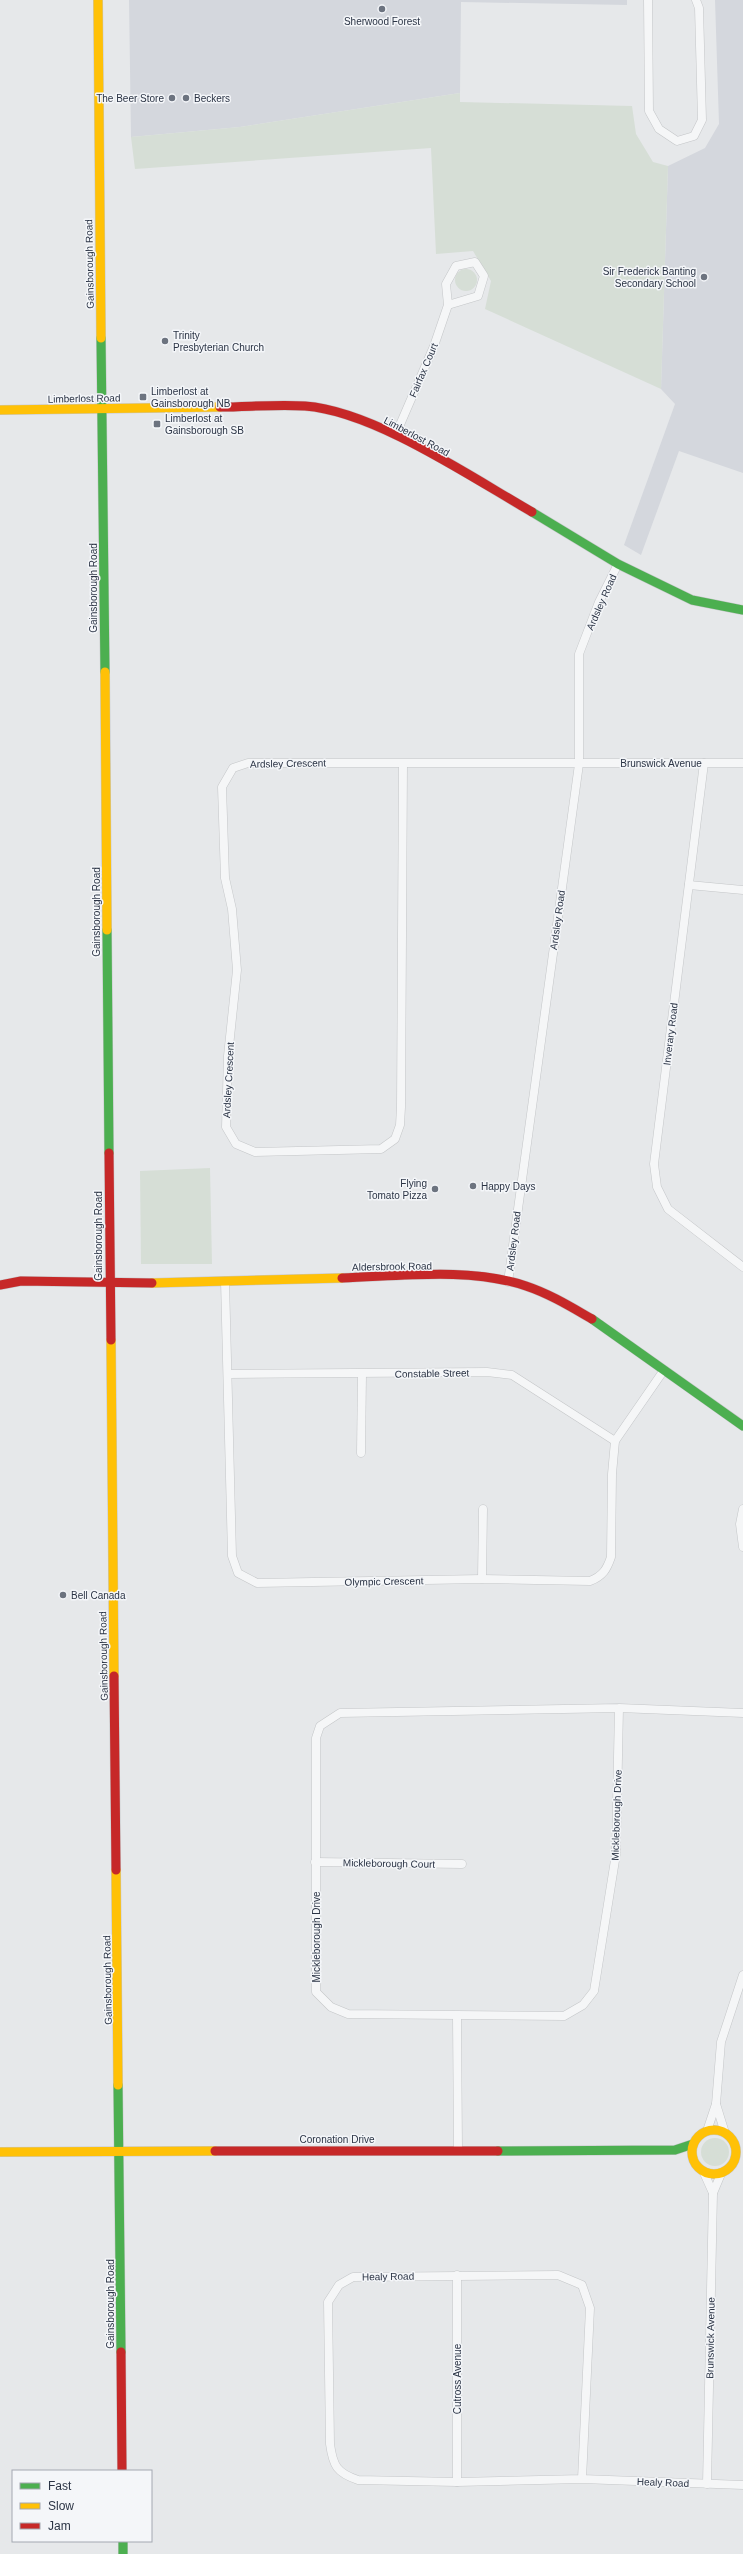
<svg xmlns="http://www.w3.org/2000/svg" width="743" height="2554" viewBox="0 0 743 2554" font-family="Arial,sans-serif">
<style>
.built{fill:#d4d7dd}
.green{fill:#d6ded6}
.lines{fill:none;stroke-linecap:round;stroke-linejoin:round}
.street-casing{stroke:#c4c6c8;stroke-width:9}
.fast-casing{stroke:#c4c6c8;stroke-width:10}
.slow-casing{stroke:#c4c6c8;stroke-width:10}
.jam-casing{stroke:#c4c6c8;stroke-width:10}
.street{stroke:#f5f6f7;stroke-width:8}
.fast{stroke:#4caf50;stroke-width:9}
.slow{stroke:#ffc107;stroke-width:9}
.jam{stroke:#c62828;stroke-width:9}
.poi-dot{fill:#6c737f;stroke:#f4f6f9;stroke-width:1.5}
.labels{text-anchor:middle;stroke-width:3;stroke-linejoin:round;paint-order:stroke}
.poi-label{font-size:10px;fill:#2b3445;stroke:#f4f6f9;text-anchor:start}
.street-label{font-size:10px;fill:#2b3445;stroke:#f4f6f9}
</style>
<rect width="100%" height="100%" fill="#e6e8ea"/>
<g class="built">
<polygon points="129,0 627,0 627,5 461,2 460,93 240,127 131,137"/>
<polygon points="715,0 743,0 743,473 679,451 641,555 624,545 675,404 661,389 668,166 705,148 719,124"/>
</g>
<g class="green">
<polygon points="460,93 460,102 632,106 636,134 653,162 668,166 661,389 485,309 491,281 473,251 436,254 431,148 135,169 131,137 240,127"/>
<circle cx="466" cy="280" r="11"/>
<polygon points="210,1168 212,1264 141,1264 140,1171"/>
<circle cx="715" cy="2152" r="14"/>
</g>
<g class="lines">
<defs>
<g id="street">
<polyline points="648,0 649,111 659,129 677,141 694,136 702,120 699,8 696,0"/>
<polyline points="396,434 434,346 448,305 478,296 484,276 475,262 456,266 446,284 448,305"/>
<polyline points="403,763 401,1107 400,1125 395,1139 381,1149 255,1152 236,1144 226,1127 228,1056 237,970 232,909 225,878 222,787 233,768 248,763 743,763"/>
<polyline points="704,763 654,1164 657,1187 668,1209 743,1267"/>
<polyline points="689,885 743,890"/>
<path d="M225 1281 232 1556 238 1573 257 1583 482 1579 590 1581C603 1576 607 1569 611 1557L612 1474 615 1441 664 1370"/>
<polyline points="508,1282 579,764 579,654 599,602 618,564"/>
<polyline points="229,1374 487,1372 512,1375 615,1441"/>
<polyline points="361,1453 362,1374"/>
<polyline points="743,1509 740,1524 743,1547"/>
<polyline points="482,1579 483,1509"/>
<polyline points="619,1708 340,1713 320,1726 316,1738 316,1992 331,2007 348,2014 564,2016 583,2005 594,1991 616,1854 619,1708 743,1713"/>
<polyline points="315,1862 462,1864"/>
<polyline points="457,2016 458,2150"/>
<polyline points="716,2104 725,2133"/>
<polyline points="707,2131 716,2104 721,2042 743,1975"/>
<polyline points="704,2173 713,2193"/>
<path d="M582 2479 590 2308 582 2285 558 2275 353 2277 339 2285 328 2302 330 2444C333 2466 337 2473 358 2480L457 2482 582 2479 743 2485"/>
<polyline points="457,2482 457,2275"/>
<polyline points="707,2484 713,2193 721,2174"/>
</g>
<g id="fast">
<polyline points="101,338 105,672"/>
<polyline points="532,512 618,564 692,600 743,610"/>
<polyline points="107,930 109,1153"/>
<polyline points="592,1319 743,1426"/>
<polyline points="118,2085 121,2352"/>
<polyline points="498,2151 675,2150 693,2144"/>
<polyline points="123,2541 123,2554"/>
</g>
<g id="slow">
<polyline points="98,0 101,338"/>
<polyline points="0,410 220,407"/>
<polyline points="105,672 107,930"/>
<polyline points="152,1283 342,1278"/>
<polyline points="111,1340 114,1676"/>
<polyline points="116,1870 118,2085"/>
<circle cx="714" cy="2152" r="22"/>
<polyline points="0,2152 215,2151"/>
</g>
<g id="jam">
<path d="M220 407C248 407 277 404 305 406 374 411 471 477 532 512"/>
<polyline points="109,1153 111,1340"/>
<path d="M342 1278C402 1276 469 1267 526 1286 550 1294 571 1307 592 1319"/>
<polyline points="0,1285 21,1281 152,1283"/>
<polyline points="114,1676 116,1870"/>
<polyline points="215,2151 498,2151"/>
<polyline points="121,2352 122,2471"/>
</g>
</defs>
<use href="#street" class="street-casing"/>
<use href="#fast" class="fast-casing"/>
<use href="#slow" class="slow-casing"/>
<use href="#jam" class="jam-casing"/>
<use href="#street" class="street"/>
<use href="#fast" class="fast"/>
<use href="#slow" class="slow"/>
<use href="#jam" class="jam"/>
</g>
<g class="poi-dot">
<circle cx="382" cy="9" r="4"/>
<circle cx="172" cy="98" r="4"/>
<circle cx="186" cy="98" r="4"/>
<circle cx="704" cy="277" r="4"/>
<circle cx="165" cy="341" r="4"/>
<rect x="139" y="393" width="8" height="8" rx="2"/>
<rect x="153" y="420" width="8" height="8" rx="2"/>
<circle cx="473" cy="1186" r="4"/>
<circle cx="435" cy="1189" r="4"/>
<circle cx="63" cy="1595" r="4"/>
</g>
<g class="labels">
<g class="poi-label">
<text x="382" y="25" text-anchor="middle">Sherwood Forest</text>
<text x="164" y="102" text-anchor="end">The Beer Store</text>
<text x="194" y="102">Beckers</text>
<text x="696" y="275" text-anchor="end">Sir Frederick Banting<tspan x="696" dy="12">Secondary School</tspan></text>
<text x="173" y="339">Trinity<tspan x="173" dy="12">Presbyterian Church</tspan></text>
<text x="151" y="395">Limberlost at<tspan x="151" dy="12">Gainsborough NB</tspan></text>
<text x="165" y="422">Limberlost at<tspan x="165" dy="12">Gainsborough SB</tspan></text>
<text x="427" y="1187" text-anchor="end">Flying<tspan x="427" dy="12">Tomato Pizza</tspan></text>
<text x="481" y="1190">Happy Days</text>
<text x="71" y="1599">Bell Canada</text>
</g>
<g class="street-label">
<text transform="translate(89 264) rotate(-91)" y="4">Gainsborough Road</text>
<text transform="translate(423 370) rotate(-67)" y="4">Fairfax Court</text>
<text transform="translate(84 398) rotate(-1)" y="4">Limberlost Road</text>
<text transform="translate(417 436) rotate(28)" y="4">Limberlost Road</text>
<text transform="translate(93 588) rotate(-90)" y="4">Gainsborough Road</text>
<text transform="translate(601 602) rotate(-66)" y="4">Ardsley Road</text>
<text transform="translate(288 763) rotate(-1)" y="4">Ardsley Crescent</text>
<text x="661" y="767">Brunswick Avenue</text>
<text transform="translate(96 912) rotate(-90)" y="4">Gainsborough Road</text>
<text transform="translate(557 920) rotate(-82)" y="4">Ardsley Road</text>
<text transform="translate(670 1034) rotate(-83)" y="4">Inverary Road</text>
<text transform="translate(228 1080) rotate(-87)" y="4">Ardsley Crescent</text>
<text transform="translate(98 1236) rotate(-90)" y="4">Gainsborough Road</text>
<text transform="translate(513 1241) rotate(-83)" y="4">Ardsley Road</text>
<text transform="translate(392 1266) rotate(-1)" y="4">Aldersbrook Road</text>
<text transform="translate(432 1373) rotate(-1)" y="4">Constable Street</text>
<text transform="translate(384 1581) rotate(-1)" y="4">Olympic Crescent</text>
<text transform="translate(103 1656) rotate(-91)" y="4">Gainsborough Road</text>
<text transform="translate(616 1815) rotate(-88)" y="4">Mickleborough Drive</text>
<text transform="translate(389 1863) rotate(1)" y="4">Mickleborough Court</text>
<text transform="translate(316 1937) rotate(-90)" y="4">Mickleborough Drive</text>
<text transform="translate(107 1980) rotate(-91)" y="4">Gainsborough Road</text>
<text x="337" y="2143">Coronation Drive</text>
<text transform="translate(388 2276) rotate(-1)" y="4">Healy Road</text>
<text transform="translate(110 2304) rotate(-90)" y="4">Gainsborough Road</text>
<text transform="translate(710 2338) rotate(-89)" y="4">Brunswick Avenue</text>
<text transform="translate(457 2379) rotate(-90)" y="4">Cutross Avenue</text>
<text transform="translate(663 2482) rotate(2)" y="4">Healy Road</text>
</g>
</g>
<rect x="12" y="2470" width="140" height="72" fill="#f4f6f9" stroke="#a4a8b1"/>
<rect x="20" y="2483" width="20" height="6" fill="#4caf50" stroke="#a4a8b1"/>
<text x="48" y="2490" font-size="12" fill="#2b3445">Fast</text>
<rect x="20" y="2503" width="20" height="6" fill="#ffc107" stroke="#a4a8b1"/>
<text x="48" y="2510" font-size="12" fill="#2b3445">Slow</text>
<rect x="20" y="2523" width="20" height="6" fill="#c62828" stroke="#a4a8b1"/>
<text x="48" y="2530" font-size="12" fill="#2b3445">Jam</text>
</svg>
